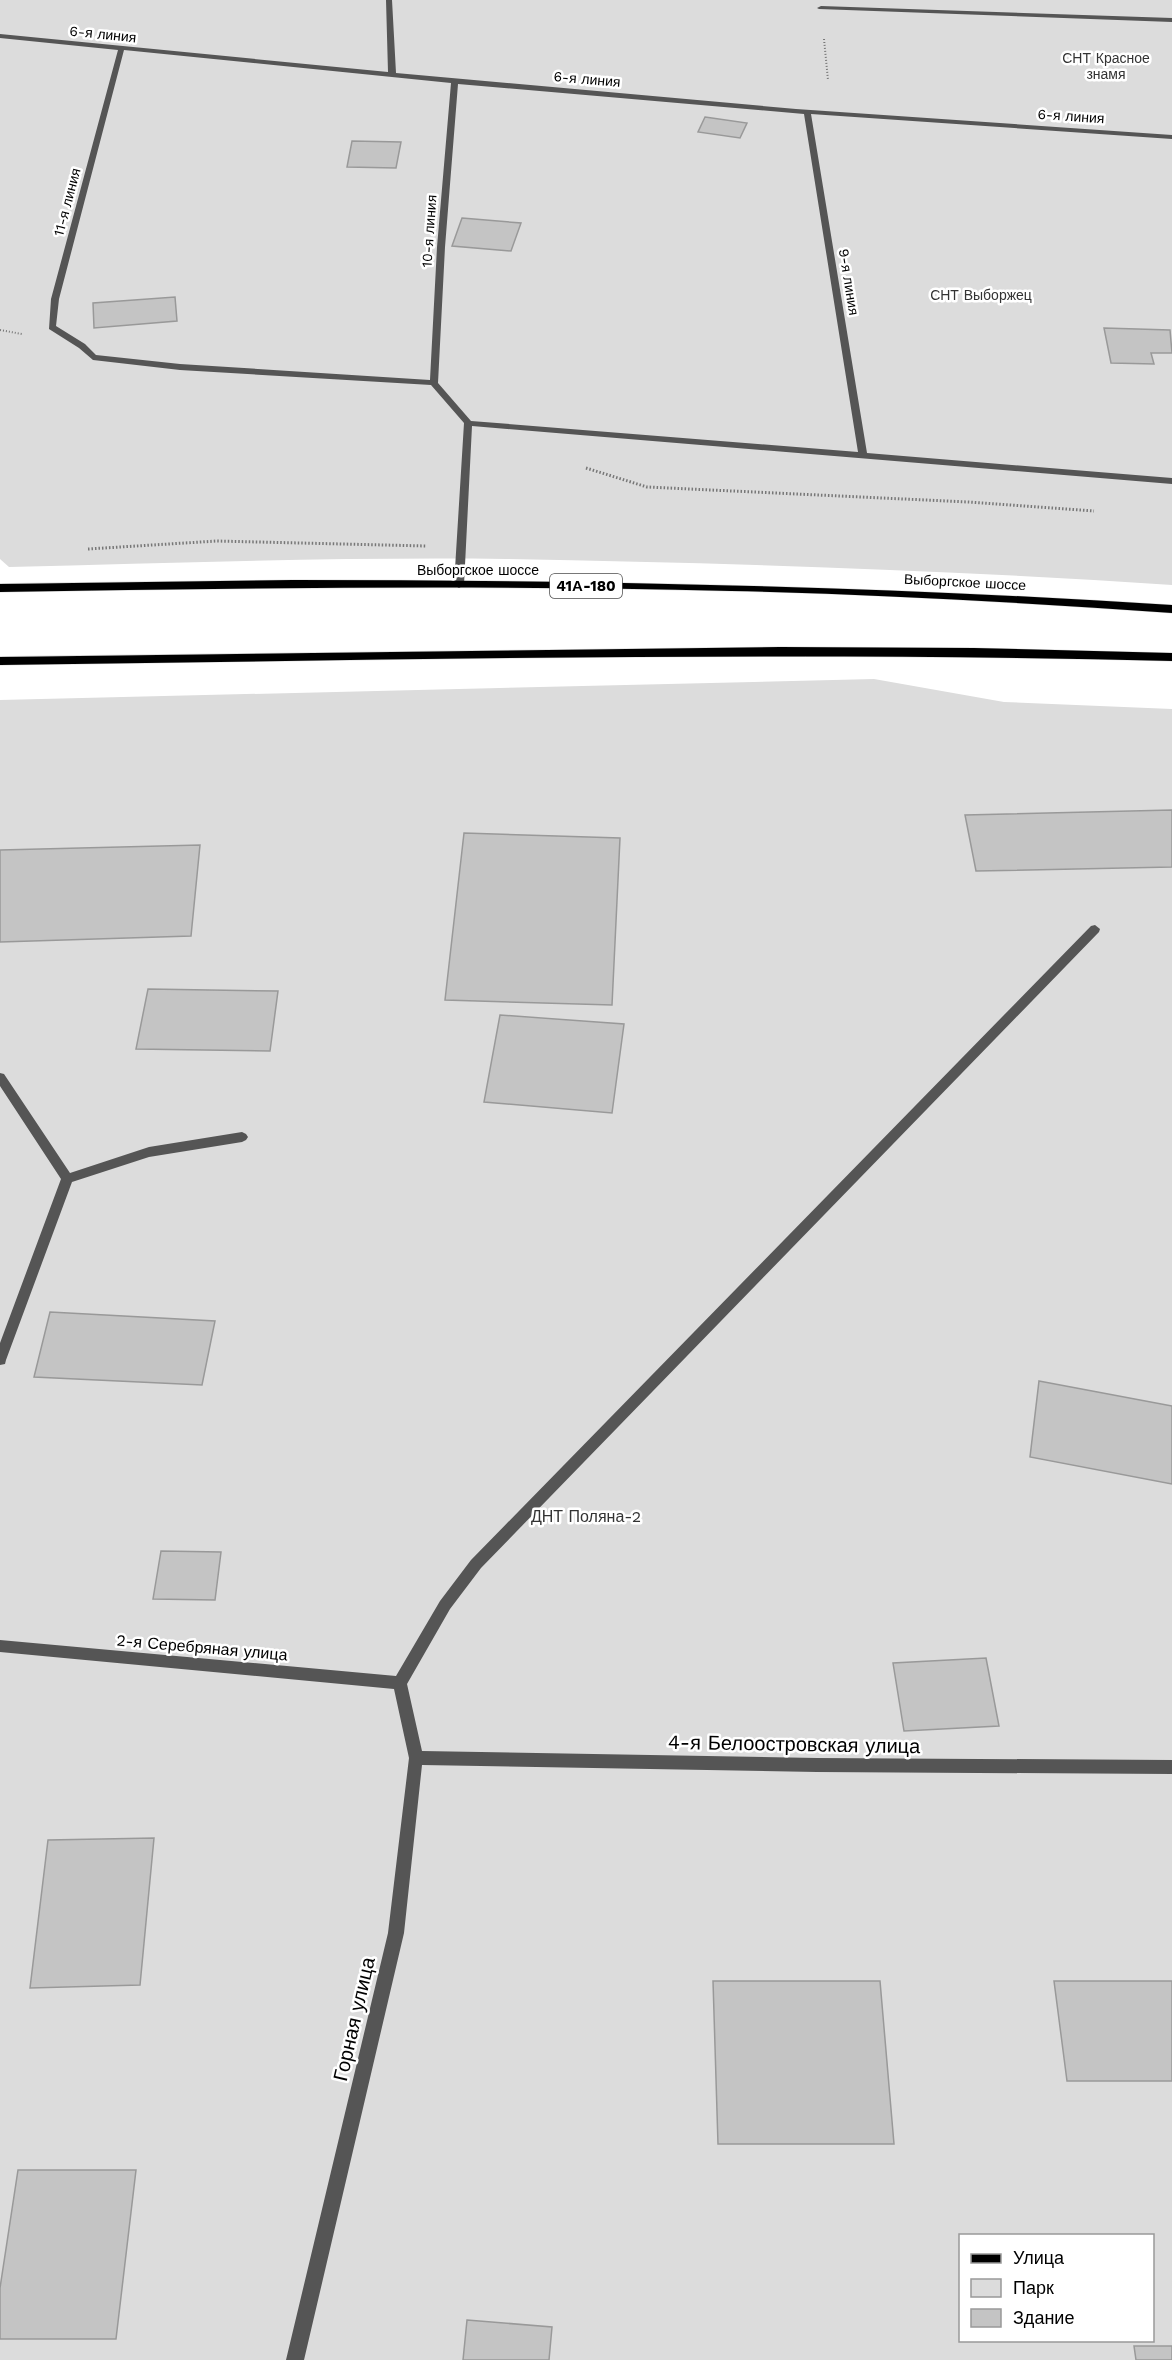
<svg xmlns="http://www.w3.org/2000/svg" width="1172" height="2360" viewBox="0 0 1172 2360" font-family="'Work Sans',sans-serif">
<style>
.green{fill:#dcdcdc;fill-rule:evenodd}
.building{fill:#c4c4c4;stroke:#999;stroke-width:1.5}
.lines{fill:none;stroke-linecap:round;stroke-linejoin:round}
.primary-casing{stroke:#dbdbdb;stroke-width:1}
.path-far1{stroke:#777;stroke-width:2;stroke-dasharray:1 2;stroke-linecap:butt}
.path{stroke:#777;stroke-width:3;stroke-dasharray:1.5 2;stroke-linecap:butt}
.minor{fill:#555;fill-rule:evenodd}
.primary{fill:#000;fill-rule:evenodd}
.labels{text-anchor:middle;stroke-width:5;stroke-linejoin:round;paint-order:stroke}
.far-street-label{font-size:14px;fill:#000;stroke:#fff}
.far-park-label{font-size:14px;fill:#333;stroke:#fff}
.shield{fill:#fff;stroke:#4c4c4c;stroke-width:1.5}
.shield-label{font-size:15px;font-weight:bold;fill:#000}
.park-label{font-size:16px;fill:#333;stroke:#fff}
.street-label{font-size:16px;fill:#000;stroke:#fff}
.near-street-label{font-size:20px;fill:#000;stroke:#fff}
</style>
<rect width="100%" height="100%" fill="#fff"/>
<g class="green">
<path d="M0 0H1172V585C950 570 728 563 506 559 341 557 175 563 9 567L0 559Z"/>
<path d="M874 679 1004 702 1172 709V2360H0V700ZM960 2236H1152V2340H960Z"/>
</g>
<g class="building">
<polygon points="705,117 747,123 740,138 698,132"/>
<polygon points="352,141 401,142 396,168 347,167"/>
<polygon points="462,218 521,223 511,251 452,246"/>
<polygon points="175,297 177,321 94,328 93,303"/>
<polygon points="1104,328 1170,330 1172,353 1151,353 1154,364 1111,363"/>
<polygon points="1172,810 1172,867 976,871 965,815"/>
<polygon points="464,833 620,838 612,1005 445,1000"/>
<polygon points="200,845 191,936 0,942 0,850"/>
<polygon points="148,989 278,991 270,1051 136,1049"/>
<polygon points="500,1015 624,1024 612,1113 484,1102"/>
<polygon points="50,1312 215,1321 202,1385 34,1377"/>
<polygon points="1039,1381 1172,1406 1172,1484 1030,1457"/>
<polygon points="161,1551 221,1552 215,1600 153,1599"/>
<polygon points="986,1658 999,1726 904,1731 893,1663"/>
<polygon points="154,1838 140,1985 30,1988 48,1840"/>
<polygon points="713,1981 880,1981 894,2144 718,2144"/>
<polygon points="1054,1981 1172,1981 1172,2081 1067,2081"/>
<polygon points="18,2170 136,2170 116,2339 0,2339 0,2288"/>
<polygon points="467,2320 552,2327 549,2360 463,2360"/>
<polygon points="1134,2346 1172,2346 1172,2360 1136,2360"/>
</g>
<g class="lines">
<defs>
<g id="primary">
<path d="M293 580C586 580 879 586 1172 605V613C1025 603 878 594 731 591 487 585 244 588 0 592V584Z"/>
<path d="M780 647 974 648 1172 653V661C781 651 391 660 0 665V657Z"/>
</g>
</defs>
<use href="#primary" class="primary-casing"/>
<g class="path-far1">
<polyline points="824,39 828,80"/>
<polyline points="0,330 22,334"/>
</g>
<g class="path">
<polyline points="586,468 647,487 968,502 1094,511"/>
<polyline points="88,549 217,541 426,546"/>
</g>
<g class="minor">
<path d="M386 0H392L396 73 796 109 1172 135V139L811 114 867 453 1172 478V484L472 426 464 585 459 588 454 585 464 423 431 385 180 370 93 360 79 348 49 329 51 299 118 50 0 38V34L388 72ZM124 50 451 83 437 247 430 380 180 364 96 355 85 344 56 326 59 299ZM458 84 804 114 858 452 471 421 438 383 445 247Z"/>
<polygon points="821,6 1172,18 1172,22 819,9 817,8"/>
<polygon points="1095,925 1100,929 1099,932 481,1568 450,1609 407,1684 422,1751 817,1758 1172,1760 1172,1774 817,1772 422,1765 404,1933 304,2360 286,2360 388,1933 409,1758 394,1689 0,1652 0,1640 396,1676 440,1601 471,1560 1091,926"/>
<polygon points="0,1073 4,1074 70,1173 149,1147 242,1132 246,1134 248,1137 246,1140 242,1142 149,1157 72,1182 6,1360 5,1364 0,1365 0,1343 61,1179 0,1086"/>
</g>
<use href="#primary" class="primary"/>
</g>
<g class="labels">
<g class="far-street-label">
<text transform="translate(103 34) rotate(6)" y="5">6-я линия</text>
<text transform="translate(587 79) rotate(5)" y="5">6-я линия</text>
<text transform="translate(1071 116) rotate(4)" y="5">6-я линия</text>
<text transform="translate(67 202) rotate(-75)" y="5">11-я линия</text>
<text transform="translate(429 231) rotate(-86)" y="5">10-я линия</text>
<text transform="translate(849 282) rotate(81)" y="5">9-я линия</text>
<text x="478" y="575">Выборгское шоссе</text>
<text transform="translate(965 582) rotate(3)" y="5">Выборгское шоссе</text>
</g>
<g class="far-park-label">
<text x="1106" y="63">СНТ Красное<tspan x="1106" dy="16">знамя</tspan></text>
<text x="981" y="300">СНТ Выборжец</text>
</g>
<rect class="shield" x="550" y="574" width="72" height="24" rx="4.5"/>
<g class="shield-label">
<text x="586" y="591">41А-180</text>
</g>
<g class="park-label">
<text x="586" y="1522">ДНТ Поляна-2</text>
</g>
<g class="street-label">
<text transform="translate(202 1647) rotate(5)" y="6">2-я Серебряная улица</text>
</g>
<g class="near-street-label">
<text transform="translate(794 1744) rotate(1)" y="7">4-я Белоостровская улица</text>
<text transform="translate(354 2019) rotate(-77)" y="7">Горная улица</text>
</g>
</g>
<rect x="959" y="2234" width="195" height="108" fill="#ffffff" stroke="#999999" stroke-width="1.5"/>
<rect x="971" y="2254" width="30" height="9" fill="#000000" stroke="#999999" stroke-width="1.5"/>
<text x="1013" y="2264" font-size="18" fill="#000000">Улица</text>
<rect x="971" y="2279" width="30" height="18" fill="#dcdcdc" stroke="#999999" stroke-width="1.5"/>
<text x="1013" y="2294" font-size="18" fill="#000000">Парк</text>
<rect x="971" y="2309" width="30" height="18" fill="#c4c4c4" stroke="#999999" stroke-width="1.5"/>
<text x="1013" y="2324" font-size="18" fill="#000000">Здание</text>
</svg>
